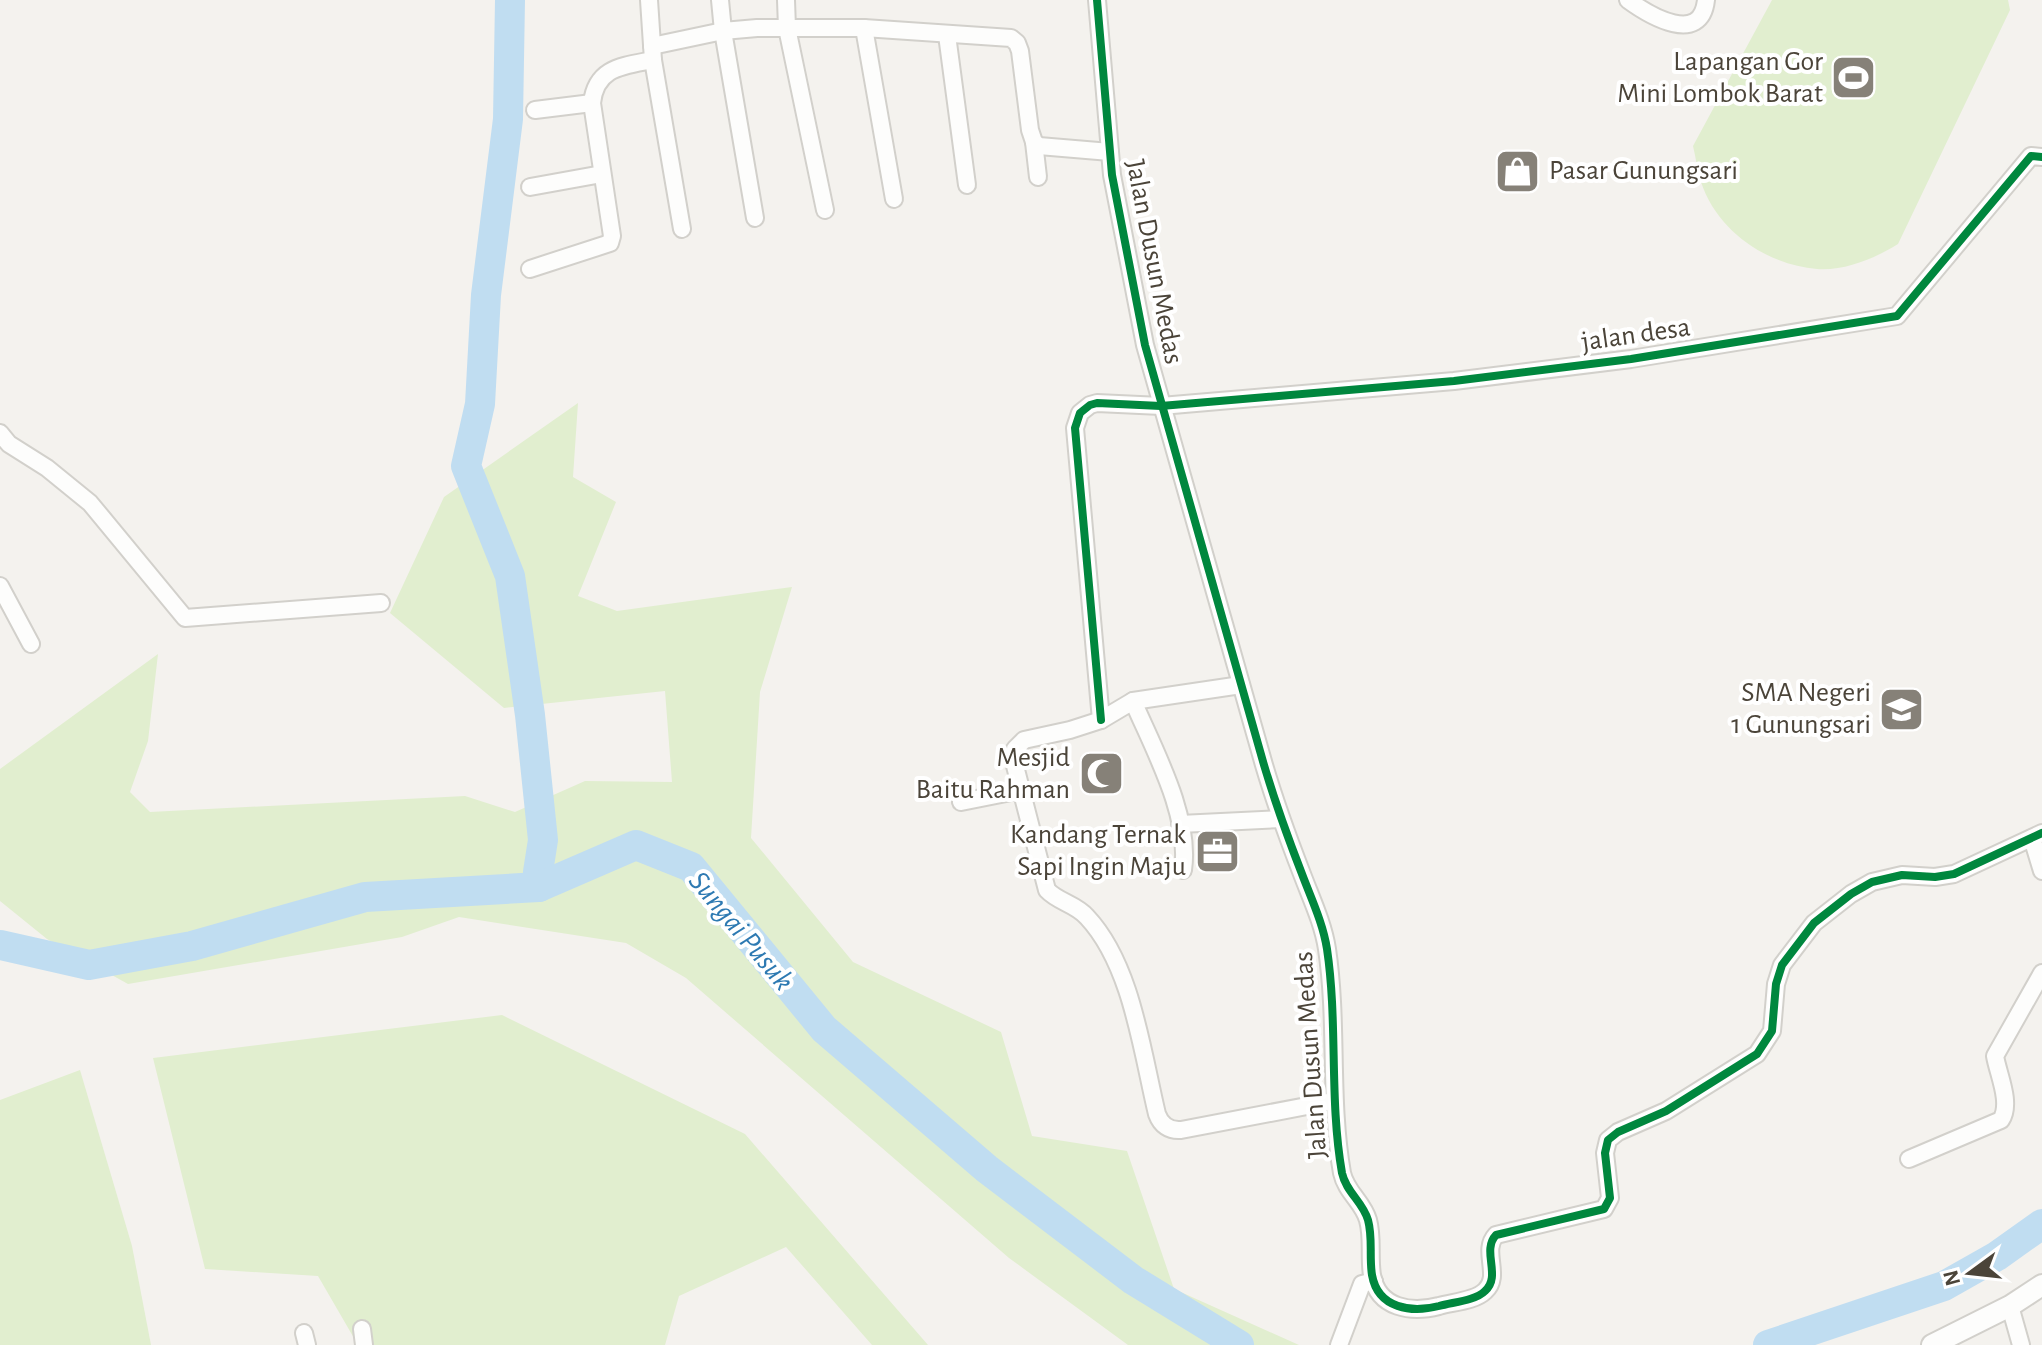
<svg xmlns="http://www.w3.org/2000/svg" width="2042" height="1345" viewBox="0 0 2042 1345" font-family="'Alegreya Sans',sans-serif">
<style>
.green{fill:#e1eecf}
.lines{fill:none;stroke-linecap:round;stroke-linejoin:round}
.river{stroke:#c0ddf1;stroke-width:30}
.minor-casing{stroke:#d2d0cb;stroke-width:20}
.tertiary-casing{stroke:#d2d0cb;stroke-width:24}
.minor{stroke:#fdfdfc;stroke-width:16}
.tertiary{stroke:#fdfdfc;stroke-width:20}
.cycleway-casing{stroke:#fff;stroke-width:13}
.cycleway{stroke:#00873e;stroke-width:8}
.labels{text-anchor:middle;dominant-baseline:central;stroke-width:8;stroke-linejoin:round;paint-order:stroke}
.poi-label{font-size:28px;fill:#4b4439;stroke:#fff;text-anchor:end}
.street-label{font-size:28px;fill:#4b4439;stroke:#fff}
.water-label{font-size:30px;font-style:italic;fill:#2e7ab2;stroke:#fff}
</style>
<rect width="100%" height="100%" fill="#f4f2ee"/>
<g class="green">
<path d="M1772,0h236l2,10 -112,234c-23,14 -52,27 -81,25 -50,-4 -100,-38 -116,-87 -4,-12 -5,-24 -8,-36z"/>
<path d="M578,403l-5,74 43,25 -38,94 39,15 175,-24 -32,105 -9,146 102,124 148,70 31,104 95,15 47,138 125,56h-171l-119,-87 -323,-280 -60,-35 -167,-26 -57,20 -274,47 -81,-45 -47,-38v-132l158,-115 -10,87 -18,51 20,20 315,-16 50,16 70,-31 87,1 -7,-91 -161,17 -114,-95 54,-116z"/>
<path d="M502,1015l243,119 183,211h-56l-86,-98 -107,49 -14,49h-307l-40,-69 -113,-7 -52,-211z"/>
<path d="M80,1070l52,176 19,99h-151v-245z"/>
</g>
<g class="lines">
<g class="river">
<path d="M510,0l-2,119 -22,176 -6,109 -14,62 44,110 20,139 13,125 -5,32 1,15"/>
<path d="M0,945l89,20 103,-19 173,-49 174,-10 97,-42 55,22 133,162 163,140 146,111 106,65"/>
<path d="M1768,1345l176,-59 53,-30 45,-32"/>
</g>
<defs>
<g id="minor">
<path d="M649,0l4,60 29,169"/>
<path d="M720,0l3,31 34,-3h107l147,10 6,5 3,8 10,79 4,12 5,4 71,6"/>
<path d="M786,0l1,28 38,182"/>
<path d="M1097,0l15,175 33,170 119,420c11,37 24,73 38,109 9,24 21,49 25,75 11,74 2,150 15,224 4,19 21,29 26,47 5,18 1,37 4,55 6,34 40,38 67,31 14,-4 36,-5 46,-15 17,-15 -4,-40 11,-56l108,-26 6,-11 -5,-45 3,-13 10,-8 48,-21 91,-57 15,-23 4,-47 6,-19 32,-42 37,-29 21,-12 30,-7 33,2 19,-3 88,-41"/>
<path d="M1628,0c22,16 73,46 78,0"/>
<path d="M864,28l30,171"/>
<path d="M947,35l20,150"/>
<path d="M652,46l71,-15 32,187"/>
<path d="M535,110l57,-7"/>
<path d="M1034,142l4,35"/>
<path d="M530,187l72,-13"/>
<path d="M530,269l80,-26 2,-7 -20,-133c4,-36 31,-37 61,-43"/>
<path d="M0,433l9,11 38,24 43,35 95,115 196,-15"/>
<path d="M0,586l31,58"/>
<path d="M1241,685l-108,16 -32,19 -31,10 -46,10 -9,9 -1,13 33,128c11,12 29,14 40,27 45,48 55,135 70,197 4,11 12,17 24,16l152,-29"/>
<path d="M1133,701c21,49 58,115 50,169"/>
<path d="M1101,720l-26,-292 5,-15 10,-8 7,-2 64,3 293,-25 177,-22 266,-43 134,-160 11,1"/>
<path d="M961,802l60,-12"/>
<path d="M1180,824l101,-5"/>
<path d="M2032,838l10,33"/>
<path d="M1909,1159l92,-39c11,-17 -3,-46 -6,-64l47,-83"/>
<path d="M2010,1306l11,39"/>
<path d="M362,1329l2,16"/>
<path d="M304,1333l3,12"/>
<path d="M1339,1345l23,-61 12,-3"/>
</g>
<path id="tertiary" d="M1932,1345l78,-39 32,-21"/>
</defs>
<use href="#minor" class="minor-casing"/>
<use href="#tertiary" class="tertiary-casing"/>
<use href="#minor" class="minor"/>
<use href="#tertiary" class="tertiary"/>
<defs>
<g id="cycleway">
<path d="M1097,0l15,175 33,170 119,420c11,37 24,73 38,109 9,24 21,49 25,75 11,74 2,150 15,224 4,19 21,29 26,47 5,18 1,37 4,55 6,34 40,38 67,31 14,-4 36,-5 46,-15 17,-15 -4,-40 11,-56l108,-26 6,-11 -5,-45 3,-13 10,-8 48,-21 91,-57 15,-23 4,-47 6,-19 32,-42 37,-29 21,-12 30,-7 33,2 19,-3 88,-41"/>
<path d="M1101,720l-26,-292 5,-15 10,-8 7,-2 64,3 293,-25 177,-22 266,-43 134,-160 11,1"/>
</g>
</defs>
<use href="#cycleway" class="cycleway-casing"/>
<use href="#cycleway" class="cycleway"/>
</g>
<defs>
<symbol id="stadium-square" viewBox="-11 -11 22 22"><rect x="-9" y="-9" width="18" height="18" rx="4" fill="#868178" stroke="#fff"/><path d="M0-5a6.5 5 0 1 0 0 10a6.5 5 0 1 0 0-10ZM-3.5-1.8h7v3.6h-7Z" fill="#fff"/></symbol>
<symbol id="shop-square" viewBox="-11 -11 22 22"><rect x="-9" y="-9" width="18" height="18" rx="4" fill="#868178" stroke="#fff"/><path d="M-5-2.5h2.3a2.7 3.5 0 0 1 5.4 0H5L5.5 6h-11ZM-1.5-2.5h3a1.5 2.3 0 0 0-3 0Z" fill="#fff"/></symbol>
<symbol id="school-square" viewBox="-11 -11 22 22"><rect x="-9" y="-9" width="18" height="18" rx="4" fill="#868178" stroke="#fff"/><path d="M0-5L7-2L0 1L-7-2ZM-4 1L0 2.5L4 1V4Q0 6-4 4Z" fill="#fff"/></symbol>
<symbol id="mosque-square" viewBox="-11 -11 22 22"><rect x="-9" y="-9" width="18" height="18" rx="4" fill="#868178" stroke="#fff"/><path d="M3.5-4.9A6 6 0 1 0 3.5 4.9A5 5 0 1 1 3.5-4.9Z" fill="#fff"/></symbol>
<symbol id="office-square" viewBox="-11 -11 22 22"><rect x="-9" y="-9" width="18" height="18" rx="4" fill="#868178" stroke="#fff"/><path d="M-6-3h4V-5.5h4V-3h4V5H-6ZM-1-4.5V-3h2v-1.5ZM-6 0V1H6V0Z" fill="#fff"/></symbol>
</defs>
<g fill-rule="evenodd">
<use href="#stadium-square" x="1828" y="52" width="51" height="51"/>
<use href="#shop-square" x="1492" y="146" width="51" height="51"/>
<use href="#school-square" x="1876" y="684" width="51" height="51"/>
<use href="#mosque-square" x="1076" y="748" width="51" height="51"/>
<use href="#office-square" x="1192" y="826" width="51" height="51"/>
</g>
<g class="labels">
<g class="poi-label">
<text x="1823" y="62">Lapangan Gor<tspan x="1823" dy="32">Mini Lombok Barat</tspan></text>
<text x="1549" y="171" text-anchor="start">Pasar Gunungsari</text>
<text x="1871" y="693">SMA Negeri<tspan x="1871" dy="32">1 Gunungsari</tspan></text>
<text x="1070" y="758">Mesjid<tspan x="1070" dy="32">Baitu Rahman</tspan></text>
<text x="1186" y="835">Kandang Ternak<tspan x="1186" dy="32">Sapi Ingin Maju</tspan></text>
</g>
<g class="street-label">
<text transform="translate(1154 262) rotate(79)">Jalan Dusun Medas</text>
<text transform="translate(1636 335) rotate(-8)">jalan desa</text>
<text transform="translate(1311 1055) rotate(-94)">Jalan Dusun Medas</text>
</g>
<g class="water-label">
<text transform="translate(741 931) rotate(50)">Sungai Pusuk</text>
</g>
</g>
<g transform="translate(1970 1273) rotate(255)" stroke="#ffffff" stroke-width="6" paint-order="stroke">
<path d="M0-6L14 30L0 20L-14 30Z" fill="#4b4439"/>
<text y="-12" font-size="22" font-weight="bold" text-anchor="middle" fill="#4b4439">N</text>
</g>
</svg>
